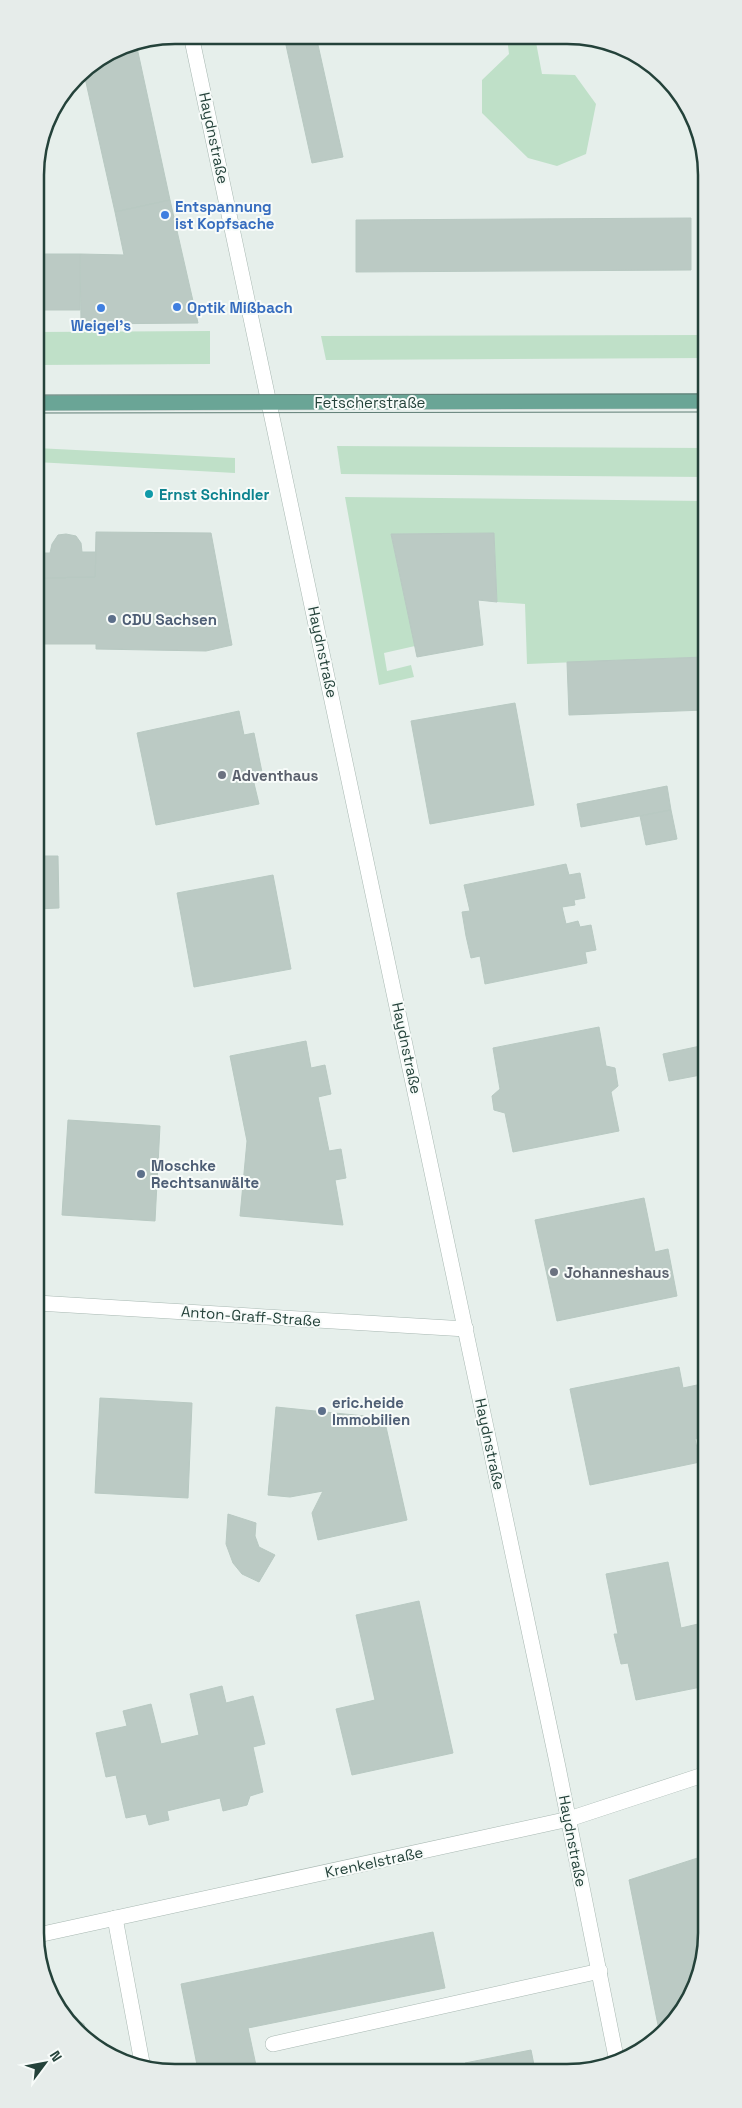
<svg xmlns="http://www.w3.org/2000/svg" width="742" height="2108" viewBox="0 0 742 2108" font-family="'Space Grotesk',sans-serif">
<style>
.green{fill:#bfe0c8}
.building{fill:#bbcac4;stroke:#b8c9c2}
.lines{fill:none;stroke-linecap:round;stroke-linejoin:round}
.minor-casing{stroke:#a8b8b2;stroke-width:16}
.major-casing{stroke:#c2cac8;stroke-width:16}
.minor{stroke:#fff;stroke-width:15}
.major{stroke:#6aa596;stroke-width:15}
.tram{stroke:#5f7d75;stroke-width:1}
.shop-dot{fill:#3f7fe0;stroke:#f7fbf9;stroke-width:2}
.culture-dot{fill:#0f9aa8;stroke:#f7fbf9;stroke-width:2}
.service-dot{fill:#5c6f8a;stroke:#f7fbf9;stroke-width:2}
.worship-dot{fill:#6b7280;stroke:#f7fbf9;stroke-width:2}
.labels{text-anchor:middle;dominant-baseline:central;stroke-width:4;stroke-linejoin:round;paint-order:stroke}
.street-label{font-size:15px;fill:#24423a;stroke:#f7fbf9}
.shop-label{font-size:15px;font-weight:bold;fill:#366cbe;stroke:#f7fbf9;text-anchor:start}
.culture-label{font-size:15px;font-weight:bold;fill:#0d838f;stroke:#f7fbf9;text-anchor:start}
.service-label{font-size:15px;font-weight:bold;fill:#4e5e75;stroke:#f7fbf9;text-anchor:start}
.worship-label{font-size:15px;font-weight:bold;fill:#5b616d;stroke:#f7fbf9;text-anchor:start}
.rim{fill:none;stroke:#24423a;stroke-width:2.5}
</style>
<rect width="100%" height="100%" fill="#e6efeb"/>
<g class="green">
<path d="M507,37h28l7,37 33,1 21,29 -10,50 -29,12 -29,-8 -46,-45v-33l27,-26z"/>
<path d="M210,331v33l-174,1v-33z"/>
<path d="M705,335v23l-379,2 -5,-24z"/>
<path d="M337,446l368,2v29l-364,-3z"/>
<path d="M36,448l199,10v15l-199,-11z"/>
<path d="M345,497l360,4v156l-178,7 -2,-60 -28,-2 -3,-69 -103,1 24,112 -31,7 3,18 24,-6 3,12 -35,8z"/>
</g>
<g class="building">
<path d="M284,36h32l27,121 -31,6z"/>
<path d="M136,43l34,157 -55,12 -32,-143 38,-23z"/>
<path d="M685,111l19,36v8l-5,1z"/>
<path d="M170,200l28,123 -117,1 -1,-70 44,1 -9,-43z"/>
<path d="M691,218v52l-335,2v-52z"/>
<path d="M35,254h45v56h-44z"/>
<path d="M96,532l115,1 21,112 -26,6 -110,-2v-5h-57l-1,5h-2v-116h2v45l57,-1z"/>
<path d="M494,533l3,69 -19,-2 5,45 -66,12 -26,-123z"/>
<path d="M66,534l10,2 5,7 1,9h14l-1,25 -57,1 -1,-25h13l2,-9 6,-9z"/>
<path d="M705,657v53l-136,5 -2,-53z"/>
<path d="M515,703l19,102 -104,19 -19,-103z"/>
<path d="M239,711l5,24 10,-2 9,44 -10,2 6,25 -103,21 -19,-92z"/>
<path d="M667,786l4,24 -90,17 -4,-23z"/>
<path d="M671,810l6,29 -31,6 -6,-29z"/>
<path d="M36,856h22l1,52 -23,1z"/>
<path d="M566,864l3,11 11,-2 5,25 -11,2 1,5 -13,2 4,17 12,-3 2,6 11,-2 5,25 -11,2 2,11 -102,21 -5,-28 -9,2 -5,-22 -4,-24 8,-1 -6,-26z"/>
<path d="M273,875l18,94 -97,18 -17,-94z"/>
<path d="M599,1027l7,39 9,2 3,18 -7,6 8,39 -106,21 -8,-39 -11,-3 -2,-14 8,-7 -7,-41z"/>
<path d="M306,1041l5,27 14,-3 6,29 -13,3 11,54 12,-2 5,29 -11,2 8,45 -103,-9 7,-75 -17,-85z"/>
<path d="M705,1045l1,29 -37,7 -6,-27z"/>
<path d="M68,1120l92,6 -5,95 -93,-6z"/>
<path d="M644,1198l11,54 13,-3 9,47 -120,25 -22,-101z"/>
<path d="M679,1367l4,21 14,-3 9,44v8l-11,2 5,23 -110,23 -20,-96z"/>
<path d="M100,1398l92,5 -4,95 -93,-5z"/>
<path d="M276,1407l108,11 23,102 -89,20 -6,-27 11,-22 -33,6 -22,-2z"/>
<path d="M228,1514l28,9 -1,13 4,11 16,8 -16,27 -17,-8 -9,-11 -7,-19z"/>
<path d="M668,1562l13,66 17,-4 1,7 7,-1v56l-70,14 -8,-37 -7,1 -7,-30h4l-12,-60z"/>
<path d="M419,1601l34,152 -101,22 -16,-66 39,-9 -19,-85z"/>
<path d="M222,1686l4,17 27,-7 12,48 -12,3 10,45 -13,4 -3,9 -24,6 -3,-13 -53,13 2,9 -13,3 -7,2 -3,-11 -20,4 -10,-43 -10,2 -10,-44 31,-7 -4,-15 28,-7 10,40 38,-9 -9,-41z"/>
<path d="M707,1855v72l-7,2 5,21 -9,37 -23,38 -13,10 -31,-155z"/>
<path d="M433,1932l12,56 -197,40 9,42h-59l-17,-86z"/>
<path d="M67,2015l17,9 2,14 -10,-6z"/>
<path d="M531,2050l4,20h-69l-1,-7z"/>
</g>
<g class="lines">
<defs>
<g id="minor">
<path d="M191,35l367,1732 59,295"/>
<path d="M37,1303l429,26"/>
<path d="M115,1918l28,150"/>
<path d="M38,1935l531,-116 137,-45"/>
<path d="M273,2044l327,-73"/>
</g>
<path id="major" d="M36,403l669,-2"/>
</defs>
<use href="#minor" class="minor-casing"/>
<use href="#major" class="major-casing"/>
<use href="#minor" class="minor"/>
<use href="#major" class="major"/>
<g class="tram">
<path d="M36,395l669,-1"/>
<path d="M36,413l669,-1"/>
</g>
</g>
<g class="shop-dot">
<circle cx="165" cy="215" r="5"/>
<circle cx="177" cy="307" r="5"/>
<circle cx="101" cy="308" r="5"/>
</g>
<circle class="culture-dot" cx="149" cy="494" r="5"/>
<g class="service-dot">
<circle cx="112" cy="619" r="5"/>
<circle cx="141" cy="1174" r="5"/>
<circle cx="322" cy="1411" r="5"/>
</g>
<g class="worship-dot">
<circle cx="222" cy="775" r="5"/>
<circle cx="554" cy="1272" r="5"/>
</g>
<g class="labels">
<g class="street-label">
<text transform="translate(214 138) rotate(78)">Haydnstraße</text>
<text x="370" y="402">Fetscherstraße</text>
<text transform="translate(323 652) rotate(78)">Haydnstraße</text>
<text transform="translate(407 1048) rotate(78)">Haydnstraße</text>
<text transform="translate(251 1316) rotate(4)">Anton-Graff-Straße</text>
<text transform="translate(490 1444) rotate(78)">Haydnstraße</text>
<text transform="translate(573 1841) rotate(79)">Haydnstraße</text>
<text transform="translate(374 1862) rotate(-12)">Krenkelstraße</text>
</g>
<g class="shop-label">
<text x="175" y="206">Entspannung<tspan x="175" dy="17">ist Kopfsache</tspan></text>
<text x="187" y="307">Optik Mißbach</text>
<text x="101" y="325" text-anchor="middle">Weigel's</text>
</g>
<g class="culture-label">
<text x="159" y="494">Ernst Schindler</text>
</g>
<g class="service-label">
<text x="122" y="619">CDU Sachsen</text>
<text x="151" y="1165">Moschke<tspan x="151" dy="17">Rechtsanwälte</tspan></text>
<text x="332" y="1402">eric.heide<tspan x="332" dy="17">Immobilien</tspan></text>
</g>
<g class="worship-label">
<text x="232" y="775">Adventhaus</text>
<text x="564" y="1272">Johanneshaus</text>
</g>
</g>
<path d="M0 0H742V2108H0ZM175 44H567A131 131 0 0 1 698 175V1933A131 131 0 0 1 567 2064H175A131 131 0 0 1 44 1933V175A131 131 0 0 1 175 44Z" fill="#e6ecea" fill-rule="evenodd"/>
<path class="rim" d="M175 44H567A131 131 0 0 1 698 175V1933A131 131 0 0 1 567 2064H175A131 131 0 0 1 44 1933V175A131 131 0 0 1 175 44Z"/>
<g transform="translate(45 2063) rotate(58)" stroke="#f7fbf9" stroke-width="4" paint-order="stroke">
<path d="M0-4L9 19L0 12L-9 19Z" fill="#24423a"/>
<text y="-8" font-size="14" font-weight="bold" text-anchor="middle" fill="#24423a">N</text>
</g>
</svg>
